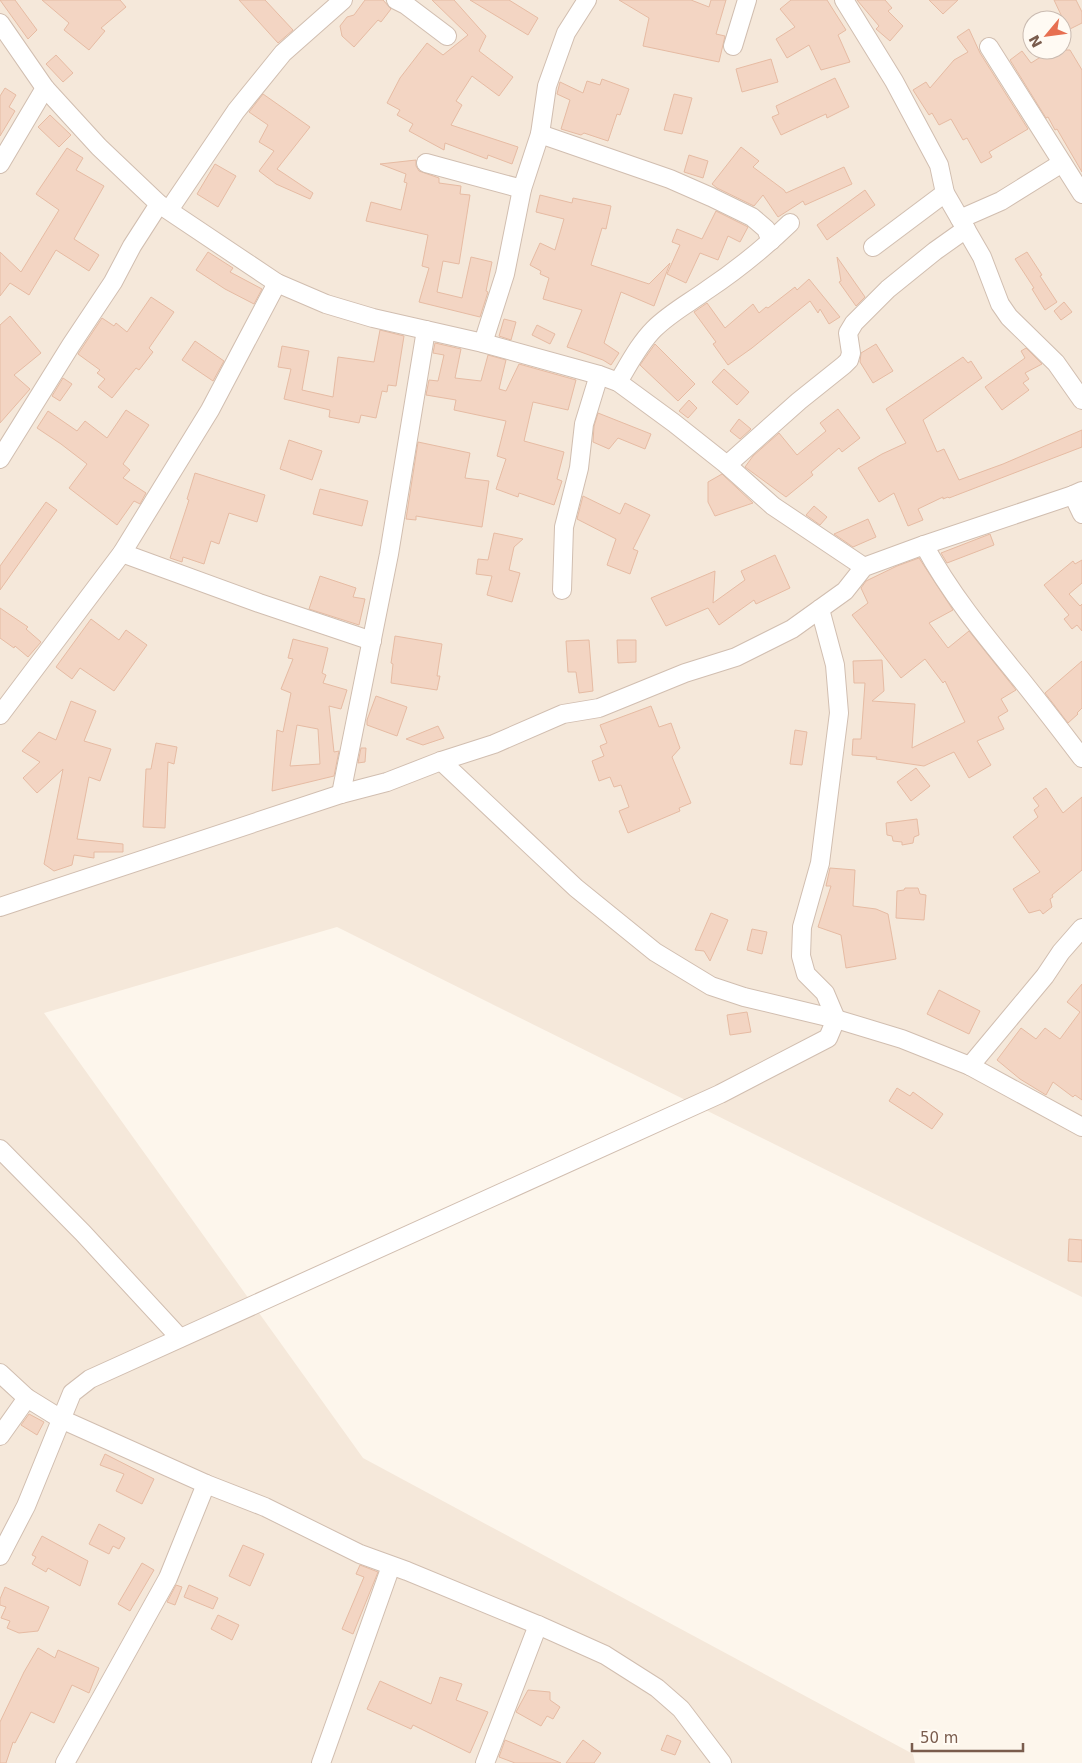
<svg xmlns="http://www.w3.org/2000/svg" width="1082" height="1763" viewBox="0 0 1082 1763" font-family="'DejaVu Sans',sans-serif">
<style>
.residential{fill:#f5e8da;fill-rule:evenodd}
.building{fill:#f3d5c3;stroke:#e6bba3;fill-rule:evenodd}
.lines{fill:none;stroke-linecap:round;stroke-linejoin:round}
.minor-casing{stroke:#d1beb0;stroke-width:20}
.minor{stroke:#fff;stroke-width:18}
</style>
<rect width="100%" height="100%" fill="#fdf6ec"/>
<path class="residential" d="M0,0h1082v1297l-745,-370 -293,86 319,445 550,296 2,9h-915zM1032,20h30v30h-30z"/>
<g class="building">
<path d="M0,0h15l22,30 -9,9z"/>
<path d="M42,0h78l6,7 -25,21 4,3 -16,19 -25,-20 5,-7z"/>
<path d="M239,0h26l28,30 -15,13z"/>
<path d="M365,0h18l8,9 -10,13 -3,-2 -24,27 -12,-11 -2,-10 7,-9 7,-2z"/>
<path d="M432,0h22l32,36 -7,15 34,26 -14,19 -27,-20 -16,25 6,4 -11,20 67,22 -6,17 -24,-9 -1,4 -42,-16 -1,7 -35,-19 4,-7 -16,-9 3,-5 -13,-7 13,-25 27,-35 16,12 25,-20z"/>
<path d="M470,0h39l29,18 -10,17z"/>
<path d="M619,0h72l18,7 2,-7h15l-10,34 9,2 -6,26 -76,-16 6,-28z"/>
<path d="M791,0h36l19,30 -8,5 12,27 -29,8 -12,-25 -22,13 -11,-19 19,-12 -15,-18z"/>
<path d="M857,0h28l7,8 -4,3 15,15 -13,15 -14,-12 3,-3z"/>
<path d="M929,0h29l-15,14z"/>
<path d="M1054,0h22l6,12v11l-20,10v-16z"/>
<path d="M969,29l11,24 48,76 -39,23 3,5 -11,6 -14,-25 -4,2 -12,-21 -12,6 -7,-12 -3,2 -16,-25 13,-8 4,6 24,-28 14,-8 -11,-15z"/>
<path d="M1052,50h18l12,20v102l-25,-43 -2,1 -7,-13 -2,1 -36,-58 12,-9 9,12z"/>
<path d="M56,55l17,18 -10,9 -17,-18z"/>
<path d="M771,59l7,23 -36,10 -6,-23z"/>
<path d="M835,78l14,29 -22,11 -1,-4 -45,21 -9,-18 7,-3 -3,-8z"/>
<path d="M602,79l27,10 -9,26 -3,-1 -9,27 -24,-8 -3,2 -20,-6 9,-29 -13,-6 3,-12 23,11 4,-12 13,4z"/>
<path d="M5,88l11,7 -7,12 6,4 -15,25v-40z"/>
<path d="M263,94l47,33 -33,42 36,24 -3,6 -34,-15 -17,-13 15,-20 -15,-9 9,-17 -19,-13z"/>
<path d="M674,94l18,4 -10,36 -18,-4z"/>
<path d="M50,115l21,20 -12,12 -21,-20z"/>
<path d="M741,147l18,14 -6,6 31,23 2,3 58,-26 8,17 -47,21 -2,-4 -25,16 -15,-22 -9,11 -37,-18 -5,-4z"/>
<path d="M67,148l16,10 -7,12 28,16 -30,53 25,16 -10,16 -33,-21 -27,45 -19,-12 -10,13v-44l21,20 38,-62 -23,-16z"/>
<path d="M689,155l19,6 -5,17 -19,-6z"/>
<path d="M416,160v6l3,5 20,7v5l22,3 -1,8 10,1 -11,69 -16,-3 -6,31 25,6 9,-41 21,5 -6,29 2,1 -8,25 -61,-15 10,-34 -7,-2 6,-31 -62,-14 5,-19 30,8 6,-27 -3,-1 2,-8 -26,-10z"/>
<path d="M215,164l21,12 -18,31 -21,-13z"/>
<path d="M865,190l10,15 -48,35 -10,-15z"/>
<path d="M540,195l32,8 1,-5 38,8 -5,23 -4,-1 -11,37 58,19 21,-21 -16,43 -33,-14 -17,51 15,10 -8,12 -8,-5 -36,-13 15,-37 -39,-11 6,-21 -9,-4 1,-3 -11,-6 10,-22 15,7 9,-31 -28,-7z"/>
<path d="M716,211l32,16 -8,15 -12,-6 -10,24 -18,-7 -14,30 -19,-9 13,-29 -8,-3 5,-13 25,10z"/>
<path d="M208,252l25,16 -3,4 32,17 -8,15 -29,-15 -29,-19z"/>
<path d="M1027,252l15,23 -2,1 17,26 -12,8 -13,-21 2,-1 -19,-29z"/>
<path d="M837,257l28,40 -9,9 -17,-24 2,-1z"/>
<path d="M809,279l31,38 -11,7 -9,-15 -2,4 -8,-12 -58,47 -24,17 -15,-21 3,-2 -22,-30 13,-9 18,25 28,-24 6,9 7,-6 2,1 27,-21 2,3z"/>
<path d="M151,297l23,15 -25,36 4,4 -14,18 -3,-2 -24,30 -14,-11 7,-8 -8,-6 3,-3 -22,-16 24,-36 12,8 2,-3 11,9z"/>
<path d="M1064,302l8,10 -11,8 -7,-9z"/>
<path d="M10,316l31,37 -27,22 16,14 -30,34v-98z"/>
<path d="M504,319l12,3 -5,18 -12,-4z"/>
<path d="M537,325l18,9 -5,10 -18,-9z"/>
<path d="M380,330l24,6 -8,50 -8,-1 -1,7 -5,-1 -6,27 -15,-3 -2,8 -30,-6 1,-7 -46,-11 7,-30 -13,-2 4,-21 27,5 -7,39 31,7 5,-40 36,5z"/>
<path d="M195,341l29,20 -11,20 -31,-21z"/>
<path d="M435,343l26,6 -6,29 26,3 7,-26 18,5 -7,29 7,2 13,-27 57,16 -8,30 -35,-8 -9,39 40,11 -7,27 5,2 -8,24 -35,-12 -1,4 -22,-8 10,-30 -9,-3 9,-35 -52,-11 2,-10 -30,-5 3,-15 9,1 6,-26 -11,-2z"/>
<path d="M655,344l40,40 -17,17 -38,-36z"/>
<path d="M876,344l17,27 -20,12 -13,-21 1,-9z"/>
<path d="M1026,348l16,16 -17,9 4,6 -6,4 6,7 -27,20 -17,-23 40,-29 -4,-7z"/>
<path d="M963,357l5,6 3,-2 11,17 -59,42 14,32 7,-3 15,31 44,-16 79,-34v17l-133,51 -1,-1 -5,2v-2l-25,12 5,11 -15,6 -14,-33 -15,9 -21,-34 24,-14 24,-11 -20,-34z"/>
<path d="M724,369l25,23 -12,13 -25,-23z"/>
<path d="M63,378l9,6 -12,17 -8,-5z"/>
<path d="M689,400l8,8 -9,10 -9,-7z"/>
<path d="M838,409l22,29 -18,14 -3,-4 -28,24 2,3 -27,22 -41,-30 8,-11 26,-23 18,22 29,-24 -6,-8z"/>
<path d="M126,410l23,15 -26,39 7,6 -7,8 23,15 -6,11 -6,-3 -17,24 -48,-37 18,-24 -26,-20 -24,-16 11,-17 29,20 8,-10 22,17z"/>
<path d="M598,413l53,21 -6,15 -27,-11 -9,11 -16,-7 1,-16z"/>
<path d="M739,419l12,10 -11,10 -10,-8z"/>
<path d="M289,440l33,11 -10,29 -32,-11z"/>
<path d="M418,442l52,11 -5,25 24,3 -7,46 -66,-11v4l-10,-1z"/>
<path d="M195,473l70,22 -8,27 -28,-9 -10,31 -8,-3 -7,23 -21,-7 -1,5 -12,-4 19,-58 -2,-1z"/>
<path d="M722,474l31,29 -38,13 -7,-14v-20z"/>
<path d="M320,489l48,12 -6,25 -49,-12z"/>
<path d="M583,496l37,18 5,-11 25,12 -17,34 5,2 -8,23 -23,-9 9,-26 -39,-20z"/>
<path d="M46,502l11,8 -57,80v-24z"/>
<path d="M814,506l13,11 -7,8 -14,-10z"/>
<path d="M868,519l8,18 -23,10 -19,-13z"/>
<path d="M494,533l29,6 -9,8 -5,23 11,3 -8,29 -25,-7 5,-19 -16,-2 2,-15 10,1z"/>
<path d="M990,534l4,11 -47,18 -6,-10z"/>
<path d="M775,555l15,33 -34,16 -2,-4 -35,25 -11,-17 -42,18 -15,-28 64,-27 -2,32 32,-23 -4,-9z"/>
<path d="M919,558l34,52 -24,13 19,25 21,-17 47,59 -15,9 7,12 -10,6 6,12 -27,12 14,24 -22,13 -15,-26 -30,14 -48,-7 1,-2 -25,-2 1,-16h8l4,-56h-11l-1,-22 29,-1 2,31 -12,10 43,3 -3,44 53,-26 -20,-41 -2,2 -18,-24 -24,19 -49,-63 16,-12 -7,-15 5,-7 31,-15z"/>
<path d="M1082,560v23l-13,11 11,12 2,-2v27l-5,-6 -5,4 -8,-10 5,-4 -25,-30 29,-24 2,3z"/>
<path d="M320,576l36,12 -3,9 12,2 -6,26 -50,-16z"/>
<path d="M0,608l28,19 -2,2 15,13 -13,15 -13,-11 -1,2 -14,-10z"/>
<path d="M91,619l28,21 7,-10 21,15 -33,46 -34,-23 -8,11 -16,-12z"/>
<path d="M395,636l47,8 -5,32h3l-3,14 -46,-7 2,-19 -2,-1z"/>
<path d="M293,639l35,9 -6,25 4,2 -3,8 24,7 -6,19 -12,-3 5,46 5,-1 -5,25 -62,15 5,-61 6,2 8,-39 -10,-4 12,-30 -5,-1zM297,725l21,4 2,35 -30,2z"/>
<path d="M589,640l4,51 -14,2 -3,-21h-8l-2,-31z"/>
<path d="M617,640h19v22l-18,1z"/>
<path d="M1082,661v47l-5,5 1,1 -10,9 -23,-30z"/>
<path d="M376,696l31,11 -10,29 -30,-11v-5z"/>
<path d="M71,701l25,10 -12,30 27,8 -11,32 -11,-4 -12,62 46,5v8h-29v6l-20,-3 -2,10 -18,6 -10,-7 19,-95 -26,24 -14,-15 17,-16 -18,-11 17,-19 17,8z"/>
<path d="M651,706l8,21 12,-4 9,25 -8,9 19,46 -12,5 1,3 -52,22 -9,-22 10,-4 -8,-22 -7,2 -4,-10 -11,4 -7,-20 12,-5 -4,-10 7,-3 -7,-18z"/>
<path d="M438,726l6,12 -21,7 -17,-6z"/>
<path d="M795,730l12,2 -5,33 -12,-1z"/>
<path d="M156,743l21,4 -3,17 -6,-2 -3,66 -22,-1 3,-58h5z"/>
<path d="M361,748h5l-1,14 -7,1z"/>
<path d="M916,768l14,18 -19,15 -14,-19z"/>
<path d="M1046,788l17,25 19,-16v73l-30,25 1,2 -3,2 2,8 -9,7 -3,-4 -11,3 -16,-24 27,-17 -27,-35 25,-20 -4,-7 5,-4 -6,-8z"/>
<path d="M917,819l2,16 -5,2 -1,6 -11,2v-3l-9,-1 -1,-5 -5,-1 -1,-12z"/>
<path d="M830,868l25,2 -2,36 23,3 12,5 8,45 -50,9 -5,-33 -23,-8 13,-41h-5z"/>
<path d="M905,888h13l2,6 6,1 -2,25 -28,-2 1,-27 7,-1z"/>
<path d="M711,913l17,7 -18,41 -6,-10 -9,-1z"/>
<path d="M752,929l15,3 -5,22 -15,-4z"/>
<path d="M1082,984v116l-7,-5 -2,2 -20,-15 -7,13 -26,-16 -23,-19 24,-32 15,11 9,-11 15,11 20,-27 -13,-10z"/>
<path d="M939,990l41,21 -11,23 -42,-20z"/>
<path d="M747,1012l4,20 -21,3 -3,-20z"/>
<path d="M897,1088l13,8 3,-4 30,22 -11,15 -43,-28z"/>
<path d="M1069,1239l13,1v22l-14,-1z"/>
<path d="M29,1414l15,8 -7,13 -16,-10z"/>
<path d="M105,1454l49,25 -12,25 -26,-13 8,-17 -24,-9z"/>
<path d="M99,1524l26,14 -6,11 -6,-3 -4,8 -20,-10z"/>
<path d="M42,1536l46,25 -8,25 -32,-18 -2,4 -14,-8 4,-7 -4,-2z"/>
<path d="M243,1545l21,9 -14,32 -21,-10z"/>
<path d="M142,1563l12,7 -24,41 -12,-7z"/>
<path d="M360,1565l18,7 -25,62 -11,-5 22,-52 -8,-3z"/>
<path d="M176,1585l6,2 -7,18 -8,-3z"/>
<path d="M189,1585l29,13 -5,11 -29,-12z"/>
<path d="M5,1587l44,20 -11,24 -19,2 -12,-5 3,-7 -9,-3 5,-11 -6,-2v-6z"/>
<path d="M218,1615l21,10 -7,15 -21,-11z"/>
<path d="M38,1648l17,10 3,-8 41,18 -10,25 -17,-8 -18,38 -23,-11 -16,31 -2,-1 -7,21h-6v-41l24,-50z"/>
<path d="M440,1677l22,7 -6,16 32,12 -18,41 -57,-28 -2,4 -44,-20 13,-28 51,23z"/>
<path d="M528,1690l22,2v8l10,7 -7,12 -6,-3 -6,10 -25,-14z"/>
<path d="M667,1735l14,6 -6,14 -14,-5z"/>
<path d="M505,1740l56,23h-46l-16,-6z"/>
<path d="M583,1740l18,13 -7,10h-28z"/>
</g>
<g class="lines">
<defs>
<g id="minor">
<path d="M396,0l10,5 41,31"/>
<path d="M844,0l50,81 45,84 6,28 37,64 18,47 9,13 47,46 26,37"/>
<path d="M0,23l45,65 54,59 60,57 118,79 49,21 47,14 110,25 116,32 19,7 56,41 53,42 46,41 91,61"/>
<path d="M733,46l14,-46"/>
<path d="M989,47l93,147"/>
<path d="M540,134l130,45 41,18 41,20 14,12 5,12"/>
<path d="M426,163l96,26"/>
<path d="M0,164l45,-76"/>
<path d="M169,210l67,-99 47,-58 60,-53"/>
<path d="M960,219l41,-18 61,-38"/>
<path d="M873,247l72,-54"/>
<path d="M483,343l22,-69 17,-85 18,-55 7,-48 19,-53 21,-33"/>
<path d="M618,382c11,-18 21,-38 36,-53 16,-16 35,-26 53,-39 30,-20 57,-42 83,-67"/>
<path d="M0,459l71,-114 42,-63 19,-36 27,-42"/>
<path d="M727,465l72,-64 45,-36 5,-5 2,-7 -3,-20 6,-10 34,-34 47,-38 31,-22"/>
<path d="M1073,495l9,19"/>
<path d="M924,545c27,50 63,93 99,137 20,25 40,51 59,76"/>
<path d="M122,553l137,50 113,38"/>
<path d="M562,590l2,-63 15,-59 5,-44 15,-49"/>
<path d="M0,715l122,-162 88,-143 67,-127"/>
<path d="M441,761l135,127 79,64 56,34 33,11 92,22 66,20 68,27 112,61"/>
<path d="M341,794l48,-240 37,-224"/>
<path d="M0,907l341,-113 46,-12 54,-21 53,-17 69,-30 36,-6 86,-35 51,-16 56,-28 53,-38 19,-24 60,-22 149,-50 9,-4"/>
<path d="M970,1066l75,-90 16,-24 21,-24"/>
<path d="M0,1149l83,84 97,105"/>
<path d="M0,1373l27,25 34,21 145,65 59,23 95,47 47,17 131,54 67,30 52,33 24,21 41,54"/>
<path d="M0,1436l27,-38"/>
<path d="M0,1556l26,-50 46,-113 18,-14 630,-285 108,-56 8,-19 -11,-26 -19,-19 -5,-18 1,-29 18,-64 19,-150 -4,-48 -15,-56"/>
<path d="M65,1763l103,-185 38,-94"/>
<path d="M321,1763l70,-197"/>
<path d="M485,1763l53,-138"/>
</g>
</defs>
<use href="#minor" class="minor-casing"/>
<use href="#minor" class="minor"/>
</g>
<g transform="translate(1047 35) rotate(241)"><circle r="24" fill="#fffaf3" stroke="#cabbb1"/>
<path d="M0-4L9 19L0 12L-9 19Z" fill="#e76f51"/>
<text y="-8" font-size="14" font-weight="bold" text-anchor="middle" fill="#7a5c4d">N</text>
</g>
<path d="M912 1743v8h111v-8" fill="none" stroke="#7a5c4d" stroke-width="2.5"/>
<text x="920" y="1743" font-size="15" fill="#7a5c4d" stroke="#fffaf3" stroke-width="4" paint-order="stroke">50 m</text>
</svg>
